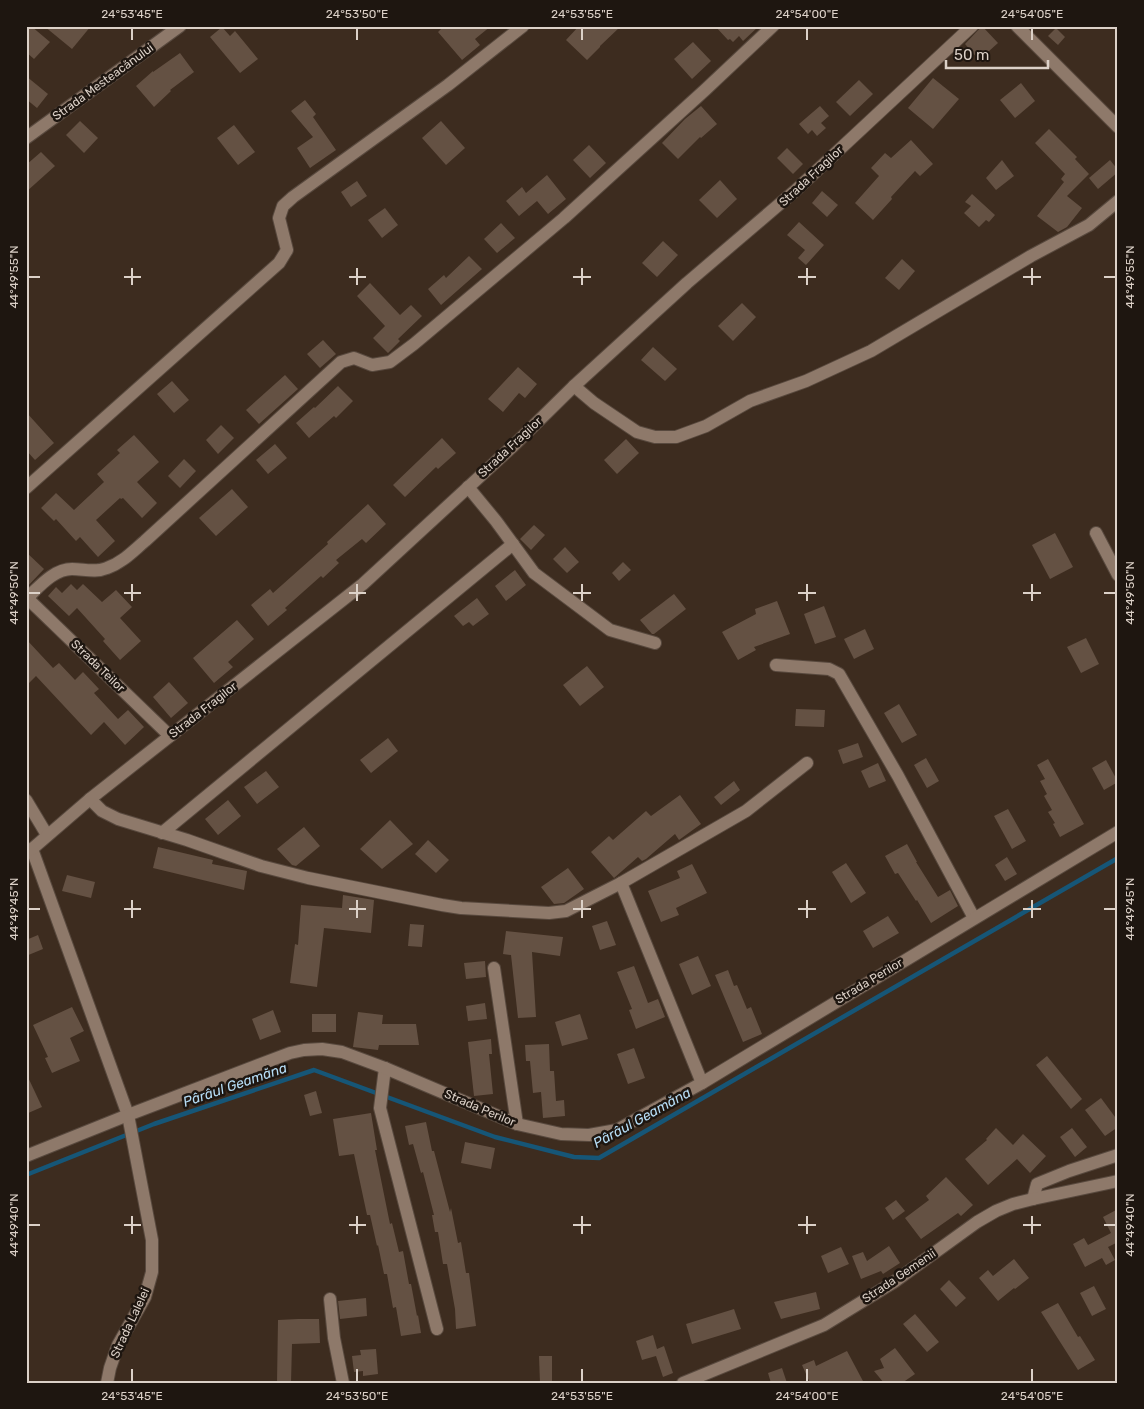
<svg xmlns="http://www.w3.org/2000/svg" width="1144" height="1409" viewBox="0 0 1144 1409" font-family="Rubik,sans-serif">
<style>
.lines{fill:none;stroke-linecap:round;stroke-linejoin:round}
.stream{stroke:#165677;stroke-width:4.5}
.building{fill:#645143}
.minor-casing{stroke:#58493e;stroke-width:14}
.minor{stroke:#8e796a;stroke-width:12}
.ticks{fill:none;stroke:#dcd1c8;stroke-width:2}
.labels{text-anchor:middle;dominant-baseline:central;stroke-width:5;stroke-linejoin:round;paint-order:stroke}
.street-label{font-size:12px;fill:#dcd1c8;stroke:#1e1610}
.water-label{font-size:14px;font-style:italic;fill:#b6ddf6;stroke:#1e1610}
.neatline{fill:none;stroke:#dcd1c8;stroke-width:2}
.ticks-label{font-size:12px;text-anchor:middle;fill:#dcd1c8}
</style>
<rect width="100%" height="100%" fill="#3d2c1f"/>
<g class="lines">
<path class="stream" d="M26,1175l128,-51 160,-54 181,67 79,20 25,1 519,-300"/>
</g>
<g class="building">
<path d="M26,26h5l19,16 -16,17 -8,-7z"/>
<path d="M44,26h47l-19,23z"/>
<path d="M444,26h47l-16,13 5,6 -18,15 -24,-28z"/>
<path d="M579,26h42l-21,20v1l-13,13 -21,-20z"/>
<path d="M715,26h44l-16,15 -4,-5 -6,6 -3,-3 -2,1z"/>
<path d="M982,26l16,17 -19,17 -14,-16z"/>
<path d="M222,27l8,9 5,-5 23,28 -18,14 -30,-36z"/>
<path d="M1056,28l9,9 -7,8 -10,-9z"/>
<path d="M693,42l18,19 -19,18 -18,-20z"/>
<path d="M180,53l14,19 -24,18 1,1 -17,16 -18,-21 17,-15v1z"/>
<path d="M26,76l22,18 -11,14 -11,-9z"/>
<path d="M933,78l26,21 -26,30 -25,-21z"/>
<path d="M859,80l14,14 -23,22 -14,-14z"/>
<path d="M1021,83l14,18 -20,17 -15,-18z"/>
<path d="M305,100l11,14 -3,3 23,33 -26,18 -13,-20 16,-11 -22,-26z"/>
<path d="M701,106l16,18 -16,14 -1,-1 -22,22 -16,-16 23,-24z"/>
<path d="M820,106l9,10 -8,7 5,5 -9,8 -5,-6 -4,4 -9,-10z"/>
<path d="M80,121l18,17 -14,15 -18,-18z"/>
<path d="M441,121l24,27 -19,17 -24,-27z"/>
<path d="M234,125l21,27 -17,13 -21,-27z"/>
<path d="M1049,129l28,28 -2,2 14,15 -22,22 15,12 -15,19 -9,5 -21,-16 27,-34 -3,-3 4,-5 -30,-31z"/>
<path d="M911,140l22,24 -13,12 -5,-5 -24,26 1,2 -19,21 -18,-17 24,-27 -8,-8 14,-15 6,5z"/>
<path d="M589,145l17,18 -16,15 -17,-18z"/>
<path d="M787,148l16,16 -10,10 -16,-16z"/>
<path d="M41,152l14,14 -29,26v-27z"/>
<path d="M1002,160l12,16 -18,14 -10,-12z"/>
<path d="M1110,160l8,10v2l-20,17 -9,-11z"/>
<path d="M547,175l19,24 -18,15 -11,-13 -18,15 -13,-15 16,-14 4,6z"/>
<path d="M720,180l17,19 -20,19 -18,-18z"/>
<path d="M357,181l10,15 -16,11 -10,-15z"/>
<path d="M822,191l16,14 -11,12 -15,-14z"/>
<path d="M972,194l23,21 -6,7 -3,-2 -7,7 -15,-14 7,-7 -6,-4z"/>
<path d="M385,208l13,17 -16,13 -14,-18z"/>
<path d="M799,222l25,23 -18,20 -8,-7 7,-8 -18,-15z"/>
<path d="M501,223l14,15 -18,15 -13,-14z"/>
<path d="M663,241l15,14 -21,22 -15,-14z"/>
<path d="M469,256l13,13 -41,36 -13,-16 16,-14 2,3z"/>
<path d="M902,259l13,12 -16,19 -14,-12z"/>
<path d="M370,283l30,32 11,-10 11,11 -24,23 2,2 -12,12 -15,-15 12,-12 -28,-30z"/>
<path d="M742,303l14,14 -23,24 -15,-15z"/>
<path d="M323,340l13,14 -16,14 -13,-14z"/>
<path d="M653,347l24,22 -12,12 -24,-21z"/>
<path d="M518,367l19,17 -12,14 -6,-5 -16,19 -15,-13z"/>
<path d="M285,375l13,14 -39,35 -13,-14z"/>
<path d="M172,381l17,19 -15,13 -17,-19z"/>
<path d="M338,386l15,15 -17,17 -2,-2 -25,22 -13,-15 18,-16 1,1z"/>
<path d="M26,412l28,31 -19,17 -9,-10z"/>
<path d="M221,425l13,13 -16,16 -12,-14z"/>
<path d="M134,435l25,27 -22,20 20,21 -15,15 -19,-20 -2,1 -1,-1 -24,22 19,21 -17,16 -18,-20 -4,4 -20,-22 -2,2 -13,-13 15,-15 18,17 30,-28 -7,-8 23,-21 -3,-3z"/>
<path d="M442,438l14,15 -18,16 -2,-2 -31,30 -12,-12z"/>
<path d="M626,439l13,14 -22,21 -13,-14z"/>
<path d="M275,444l12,14 -19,16 -12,-14z"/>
<path d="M184,459l12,12 -16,17 -12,-12z"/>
<path d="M232,489l16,18 -32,29 -17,-18z"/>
<path d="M368,504l18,20 -20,19 -4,-4 -26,21 3,3 -16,15 -2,-2 -36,32 2,2 -19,16 -17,-21 19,-16 3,4 55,-49 -1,-2z"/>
<path d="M534,525l11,10 -14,15 -11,-11z"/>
<path d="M1055,533l18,34 -23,12 -18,-34z"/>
<path d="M565,547l14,15 -12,11 -14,-14z"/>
<path d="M26,552l18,17 -18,19z"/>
<path d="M623,562l8,8 -12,11 -7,-8z"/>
<path d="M515,570l11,15 -20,16 -11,-15z"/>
<path d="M71,584l6,6 6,-6 19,18 14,-12 16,17 -12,11 21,23 -21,19 -17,-19 2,-2 -28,-31 -8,8 -21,-20 8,-9 6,6z"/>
<path d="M674,594l12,15 -32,25h-2l-12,-14z"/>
<path d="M477,598l12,16 -16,12 -4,-4 -6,4 -9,-10z"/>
<path d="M777,601l13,33 -36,13 2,3 -18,10 -16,-28 34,-18 -1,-5z"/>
<path d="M824,606l12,31 -21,7 -11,-30z"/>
<path d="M237,620l17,19 -26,23 5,5 -19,16 -21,-25z"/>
<path d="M865,629l9,20 -20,10 -10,-20z"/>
<path d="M1086,638l13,26 -18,9 -14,-26z"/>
<path d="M26,639l27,29 6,-5 16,17 8,-8 16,17 -5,4 24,26 10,-9 16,17 -19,18 -21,-23 -13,13 -55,-59 -10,10z"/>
<path d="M587,666l17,21 -24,19 -17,-21z"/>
<path d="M169,682l19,21 -17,15 -18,-21z"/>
<path d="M899,704l18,31 -15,8 -18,-30z"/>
<path d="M796,709l29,1 -1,17 -29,-1z"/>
<path d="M388,738l10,13 -27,22 -11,-13z"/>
<path d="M858,743l5,14 -20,7 -5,-14z"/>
<path d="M926,758l13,23 -12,7 -13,-23z"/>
<path d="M1048,759l36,65 -24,13 -7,-13 2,-1 -7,-11 4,-2 -8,-14 3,-2 -7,-13 5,-2 -8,-14z"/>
<path d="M1106,760l12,22 -14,8 -12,-22z"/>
<path d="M878,763l8,18 -17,7 -8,-17z"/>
<path d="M266,771l13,16 -22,17 -13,-17z"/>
<path d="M734,781l6,9 -19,15 -7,-8z"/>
<path d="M680,795l21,29 -22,16 -4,-6 -29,25 -4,2 -4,-4 -24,21 -23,-26 18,-16 4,4 33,-29 5,5z"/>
<path d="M228,800l13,16 -23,19 -13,-16z"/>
<path d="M1008,809l18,32 -14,8 -18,-33z"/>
<path d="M390,820l23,24 -31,25 -22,-20z"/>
<path d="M304,827l16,19 -24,20 -4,-1 -15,-16z"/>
<path d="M428,840l21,20 -13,13 -21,-19z"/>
<path d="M907,844l10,18h-1l22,35 12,-7 8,16 -27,17 -14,-23 -1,1 -18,-28 -3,1 -10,-18z"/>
<path d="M158,847l55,13 -1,4 35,7 -3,19 -91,-22z"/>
<path d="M1007,857l10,17 -12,7 -10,-16z"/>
<path d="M846,863l20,30 -15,10 -19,-31z"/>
<path d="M692,864l15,29 -31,15 3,7 -18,7 -13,-31 32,-13 -3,-7z"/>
<path d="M568,868l16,21 -20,14 -10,1 -13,-17z"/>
<path d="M67,875l28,7 -4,16 -29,-7z"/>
<path d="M343,895l31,5 -3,33 -47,-5 -7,59 -27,-4 5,-39 3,1 3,-40 41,3z"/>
<path d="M888,916l11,17 -26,15 -10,-17z"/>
<path d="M607,921l9,24 -16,5 -8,-24z"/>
<path d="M410,924l14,1 -2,22 -14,-1z"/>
<path d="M506,931l57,6 -3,19 -28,-4 4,65 -18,1 -7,-63 -8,-1z"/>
<path d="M38,935l5,14 -17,7v-16z"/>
<path d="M698,956l13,30 -19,9 -13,-31z"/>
<path d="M485,961l1,16 -20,2 -2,-16z"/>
<path d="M634,966l14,37 10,-4 7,18 -29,12 -7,-19 3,-1 -15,-37z"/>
<path d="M728,970l6,16 3,-1 10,24 4,-2 11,27 -19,8 -28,-67z"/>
<path d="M485,1003l2,16 -19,2 -2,-15z"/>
<path d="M72,1007l12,24 -14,7 10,23 -28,12 -7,-15 3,-1 -15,-32z"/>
<path d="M273,1010l8,22 -21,8 -8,-21z"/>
<path d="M358,1012l25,3 -1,9h34l3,21h-40l-1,5 -25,-3z"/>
<rect x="312" y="1014" width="24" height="18"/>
<path d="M580,1014l8,25 -26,7 -7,-24z"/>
<path d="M491,1039l1,15h-3l4,40 -19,2 -6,-54z"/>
<path d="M549,1044l1,27h4l2,30 8,-1 1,16 -22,2 -2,-26 -8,1 -3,-32h-4l-1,-16z"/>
<path d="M634,1048l11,30 -17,6 -11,-30z"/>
<path d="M1047,1056l35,43 -11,10 -35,-44z"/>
<path d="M26,1073l16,34 -16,7z"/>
<path d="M316,1091l6,22 -12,3 -6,-21z"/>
<path d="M1101,1098l17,23v6l-13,9 -20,-26z"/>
<path d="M371,1113l6,37h-2l15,74 2,-1 7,29 4,-1 6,33h2l6,32 1,-1 3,18 -20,3 -5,-29 -3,1 -6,-34h-3l-6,-29 -1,1 -7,-31h-3l-13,-61 -15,2 -6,-37z"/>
<path d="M426,1122l6,29h2l16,61 1,-4 7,35 3,-1 5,31h3l7,53 -20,3 -1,-20 -8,-45h-4l-5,-32h-3l-3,-17h2l-11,-43 -2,1 -8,-29 -4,1 -4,-19z"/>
<path d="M996,1128l17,17 10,-11 23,22 -16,17 -13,-14 -29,26 -23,-26 22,-19 -1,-1z"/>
<path d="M1072,1128l15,19 -12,10 -15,-20z"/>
<path d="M465,1142l30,6 -4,21 -30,-6z"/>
<path d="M946,1177l27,28 -12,11 -3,-3 -37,26 -16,-21 24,-18 -3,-4z"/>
<path d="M896,1200l9,11 -12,9 -8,-12z"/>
<path d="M1118,1209v38l-2,-4 -8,4 7,13 -9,5 -4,-7 -17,9 -12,-23 11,-6 4,7 23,-12 -8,-16z"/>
<path d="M889,1246l11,17 -17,11 -2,-3 -20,8 -9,-23 11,-4 4,9z"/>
<path d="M841,1247l8,17 -21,9 -7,-17z"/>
<path d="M1014,1259l15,19 -14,11 -1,-1 -16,13 -19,-23 9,-8 5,6z"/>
<path d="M949,1280l17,18 -10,9 -16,-18z"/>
<path d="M1094,1286l12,23 -14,7 -12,-23z"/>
<path d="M816,1292l4,17 -39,10 -7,-17z"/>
<path d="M366,1298l1,18 -27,3 -2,-18z"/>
<path d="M1058,1303l20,34 2,-1 15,24 -17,10 -37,-58z"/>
<path d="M734,1309l7,20 -49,15 -6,-20z"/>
<path d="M915,1314l24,28 -12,10 -24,-28z"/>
<path d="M298,1319h21l1,24 -28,1 -1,39h-14l1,-63z"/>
<path d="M653,1335l4,14 7,-3 9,27 -10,4 -7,-21 -14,4 -6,-19z"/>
<path d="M895,1348l20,26 -13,9h-18l-10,-12 10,-3 -4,-9z"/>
<path d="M376,1349l2,25 -15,2v-5l-9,1 -2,-16 9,-1 -1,-5z"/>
<path d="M847,1351l17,32h-54l-8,-18 12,-5 2,6z"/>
<path d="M539,1356h13v27h-12z"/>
<path d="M782,1368l5,15h-16l-3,-10z"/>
</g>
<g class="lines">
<defs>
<g id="minor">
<path d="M1017,26l101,101"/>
<path d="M26,138l154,-112"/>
<path d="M574,386l20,17 43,29 18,5h21l30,-11 44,-25 56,-20 65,-30 160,-95 58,-31 29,-24"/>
<path d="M468,487l28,34 38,52 76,57 45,13"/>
<path d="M26,488l253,-225 8,-13 -8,-32 4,-12 10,-9 155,-112 75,-59"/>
<path d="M1096,533l22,42"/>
<path d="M26,597l144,139"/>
<path d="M27,598c13,-12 27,-29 45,-29 12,0 23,4 35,-1 15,-5 26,-17 38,-27l196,-179 13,-4 18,7 18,-3 24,-18 150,-126 141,-128 68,-64"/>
<path d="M776,665l53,4 10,5 59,102 76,142"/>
<path d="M90,799l12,12 16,8 69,21 74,26 47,12 134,27 19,3 88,5 17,-2 55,-28 125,-72 61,-48"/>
<path d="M26,800l21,35"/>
<path d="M162,833l351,-289"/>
<path d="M32,849l96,266 24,125v32l-7,25 -27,48 -8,23 -3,15"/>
<path d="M26,851l6,-2 58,-50 273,-215 150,-138 61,-60 113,-103 109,-93 176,-164"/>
<path d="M621,883l81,200"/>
<path d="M494,968l23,156"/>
<path d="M385,1068l-5,40 57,221"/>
<path d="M26,1156l102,-41 162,-62 14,-3 18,-1 20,3 43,16 132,56 44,10 28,1 28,-5 85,-47 416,-251"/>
<path d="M1033,1199l4,-15 32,-13 49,-16"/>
<path d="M330,1299l4,39 9,45"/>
<path d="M683,1383l141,-58 70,-43 83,-60 19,-11 17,-7 20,-5 85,-18"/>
</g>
</defs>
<use href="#minor" class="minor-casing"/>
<use href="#minor" class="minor"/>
</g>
<path class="ticks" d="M132,28v12M357,28v12M582,28v12M807,28v12M1032,28v12M132,268v17M357,268v17M582,268v17M807,268v17M1032,268v17M28,277h12M124,277h17M349,277h17M573,277h18M798,277h18M1023,277h18M1104,277h12M132,584v17M357,584v17M582,584v17M807,584v17M1032,584v17M28,593h12M124,593h17M349,593h17M573,593h18M798,593h18M1023,593h18M1104,593h12M132,900v18M357,900v18M582,900v18M807,900v18M1032,900v18M28,909h12M124,909h17M349,909h17M573,909h18M798,909h18M1023,909h18M1104,909h12M132,1216v18M357,1216v18M582,1216v18M807,1216v18M1032,1216v18M28,1225h12M124,1225h17M349,1225h17M573,1225h18M798,1225h18M1023,1225h18M1104,1225h12M132,1369v13M357,1369v13M582,1369v13M807,1369v13M1032,1369v13"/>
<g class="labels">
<g class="street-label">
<text transform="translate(103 82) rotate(-36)">Strada Mesteacănului</text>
<text transform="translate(811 176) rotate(-43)">Strada Fragilor</text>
<text transform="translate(510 447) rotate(-43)">Strada Fragilor</text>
<text transform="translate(98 666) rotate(44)">Strada Teilor</text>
<text transform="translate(203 710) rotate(-38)">Strada Fragilor</text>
<text transform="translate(869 981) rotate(-31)">Strada Perilor</text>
<text transform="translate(480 1108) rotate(23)">Strada Perilor</text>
<text transform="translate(899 1276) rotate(-34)">Strada Gemenii</text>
<text transform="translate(130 1323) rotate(-65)">Strada Lalelei</text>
</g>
<g class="water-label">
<text transform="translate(235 1085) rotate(-19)">Pârâul Geamăna</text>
<text transform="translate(642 1118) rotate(-29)">Pârâul Geamăna</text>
</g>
</g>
<rect width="1144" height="1409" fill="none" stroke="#1e1610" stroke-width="55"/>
<path d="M946 60v8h102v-8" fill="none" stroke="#dcd1c8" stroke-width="2.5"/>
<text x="954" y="60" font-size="15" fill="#dcd1c8" stroke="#1e1610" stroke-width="4" paint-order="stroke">50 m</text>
<rect x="28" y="28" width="1088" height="1354" class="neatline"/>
<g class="ticks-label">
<text x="132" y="18">24°53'45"E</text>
<text x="357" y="18">24°53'50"E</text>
<text x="582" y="18">24°53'55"E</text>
<text x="807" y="18">24°54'00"E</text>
<text x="1032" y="18">24°54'05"E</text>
<text transform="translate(14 277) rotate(-90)" y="4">44°49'55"N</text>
<text transform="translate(1130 277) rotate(-90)" y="4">44°49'55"N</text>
<text transform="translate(14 593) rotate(-90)" y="4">44°49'50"N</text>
<text transform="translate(1130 593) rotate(-90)" y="4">44°49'50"N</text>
<text transform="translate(14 909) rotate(-90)" y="4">44°49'45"N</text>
<text transform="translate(1130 909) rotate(-90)" y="4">44°49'45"N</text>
<text transform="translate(14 1225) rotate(-90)" y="4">44°49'40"N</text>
<text transform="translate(1130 1225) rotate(-90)" y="4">44°49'40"N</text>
<text x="132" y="1400">24°53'45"E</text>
<text x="357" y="1400">24°53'50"E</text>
<text x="582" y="1400">24°53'55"E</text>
<text x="807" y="1400">24°54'00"E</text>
<text x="1032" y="1400">24°54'05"E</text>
</g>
</svg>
